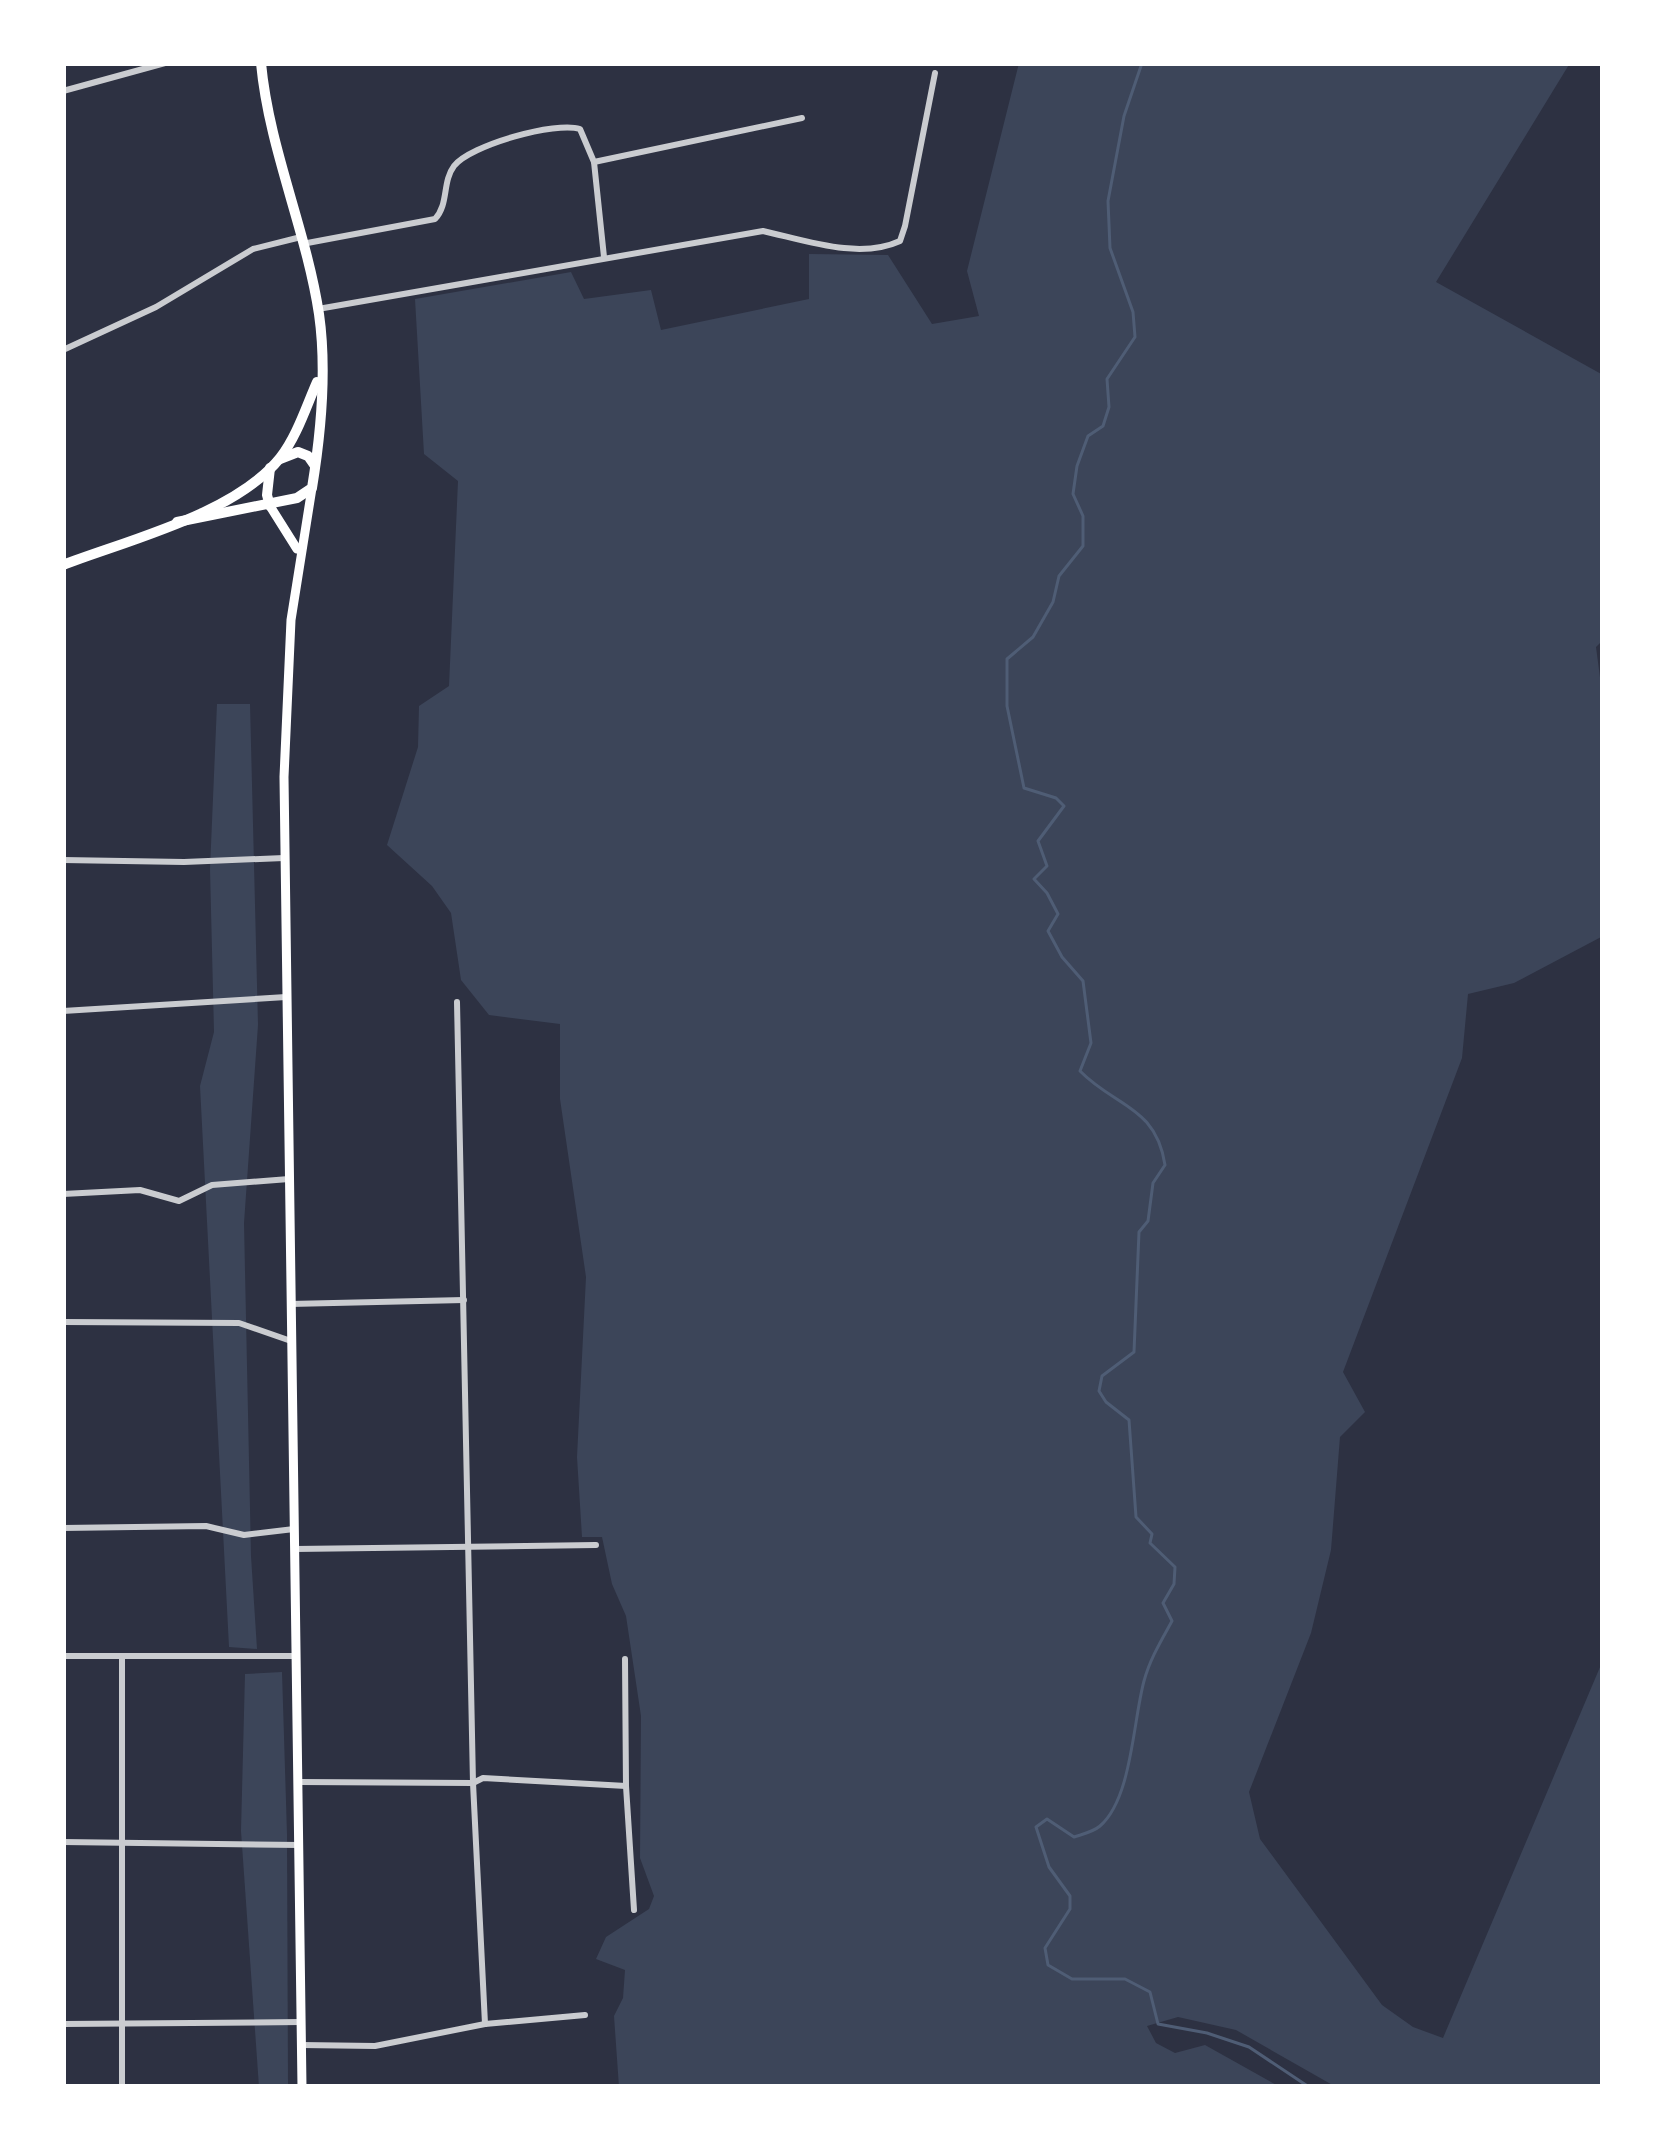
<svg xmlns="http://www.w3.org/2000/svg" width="1666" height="2150" viewBox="0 0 1666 2150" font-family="'Sofia Sans Condensed',sans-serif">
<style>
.green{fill:#3c4559}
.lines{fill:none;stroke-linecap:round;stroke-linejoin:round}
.stream{stroke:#4f5d75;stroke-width:3}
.minor{stroke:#caccd0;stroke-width:6}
.secondary{stroke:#fff;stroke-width:9}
.primary{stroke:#fff;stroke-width:10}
</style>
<rect width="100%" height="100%" fill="#2d3142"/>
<g class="green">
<path d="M1019,63h551l-134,219 167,93v265l-7,7 7,53v236l-89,47 -46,11 -6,64 -119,314 22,40 -25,25 -9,113 -20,83 -62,159 11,47 122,166 31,22 30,11 160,-378v427h-267l-100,-57 -58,-13 -31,9 9,17 19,10 30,-8 75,42h-661l-5,-71 9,-18 2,-28 -29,-11 10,-22 43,-28 5,-13 -14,-38 1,-142 -15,-100 -14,-32 -10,-47h-20l-5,-80 9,-180 -26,-178v-75l-71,-9 -28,-35 -10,-67 -19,-27 -45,-41 31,-98 1,-41 30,-20 9,-205 -34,-27 -9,-155 156,-27 13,27 67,-9 10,40 148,-31v-45l79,1 44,69 47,-8 -12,-45z"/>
<path d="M217,704h33l8,321 -14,198 7,333 6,93 -28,-2 -29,-561 14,-54 -4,-163z"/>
<path d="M282,1672l5,162 1,253h-29l-18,-256 4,-157z"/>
</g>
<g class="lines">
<path class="stream" d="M1142,63l-18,53 -16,85 2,47 23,64 2,25 -28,42 2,28 -6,19 -15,10 -11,30 -4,28 10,22v30l-24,30 -6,26 -20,35 -26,22v47l17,82 32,10 8,8 -26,35 9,25 -13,13 13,14 11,21 -10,17 14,26 21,24 8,62 -11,28c35,36 76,35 85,94l-12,18 -5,38 -9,11 -5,120 -32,24 -3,15 7,11 23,18 7,97 16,17 -2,9 25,24 -1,17 -11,19 9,18c-11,20 -22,38 -28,60 -11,40 -12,117 -44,145 -7,6 -17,8 -26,11l-27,-18 -11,8 13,40 21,29v13l-25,39 3,17 24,14h53l25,13 8,32 49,9 42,14 60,40"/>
<g class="minor">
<path d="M63,91l102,-28"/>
<path d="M594,162l10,95"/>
<path d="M302,244l133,-25c14,-15 7,-37 19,-53 16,-21 102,-45 126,-37l14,33 208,-44"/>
<path d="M318,309l445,-78c41,9 96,29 137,10l5,-15 30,-153"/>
<path d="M63,350l93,-43 97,-58 48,-12"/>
<path d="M63,860l121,2 100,-4"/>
<path d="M457,1002l16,781 12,241"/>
<path d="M63,1011l223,-14"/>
<path d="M63,1194l77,-4 39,11 33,-16 77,-6"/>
<path d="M290,1304l174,-4"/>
<path d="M63,1322l176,1 52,18"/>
<path d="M63,1528l143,-2 38,9 50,-6"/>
<path d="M295,1549l301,-4"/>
<path d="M63,1656h233"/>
<path d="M122,1656v431"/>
<path d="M625,1659l1,127 8,124"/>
<path d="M299,1782l174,1 10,-5 143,8"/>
<path d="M63,1842l237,3"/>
<path d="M63,2024l238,-2"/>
<path d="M301,2045l74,1 110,-22 100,-9"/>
</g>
<g class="secondary">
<path d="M270,506l27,43"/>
<path d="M302,2087l-18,-1310 7,-157 21,-132"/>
</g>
<g class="primary">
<path d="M280,459l18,-7 10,4 7,10"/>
<path d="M270,506l-3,-11 3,-27"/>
<path d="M177,522l120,-24 15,-10c9,-55 15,-118 7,-174 -13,-85 -50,-165 -58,-251"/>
<path d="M63,565c65,-25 172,-51 217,-107 17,-22 26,-51 37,-76"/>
</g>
</g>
<rect width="1666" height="2150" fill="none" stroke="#ffffff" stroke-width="132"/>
</svg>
